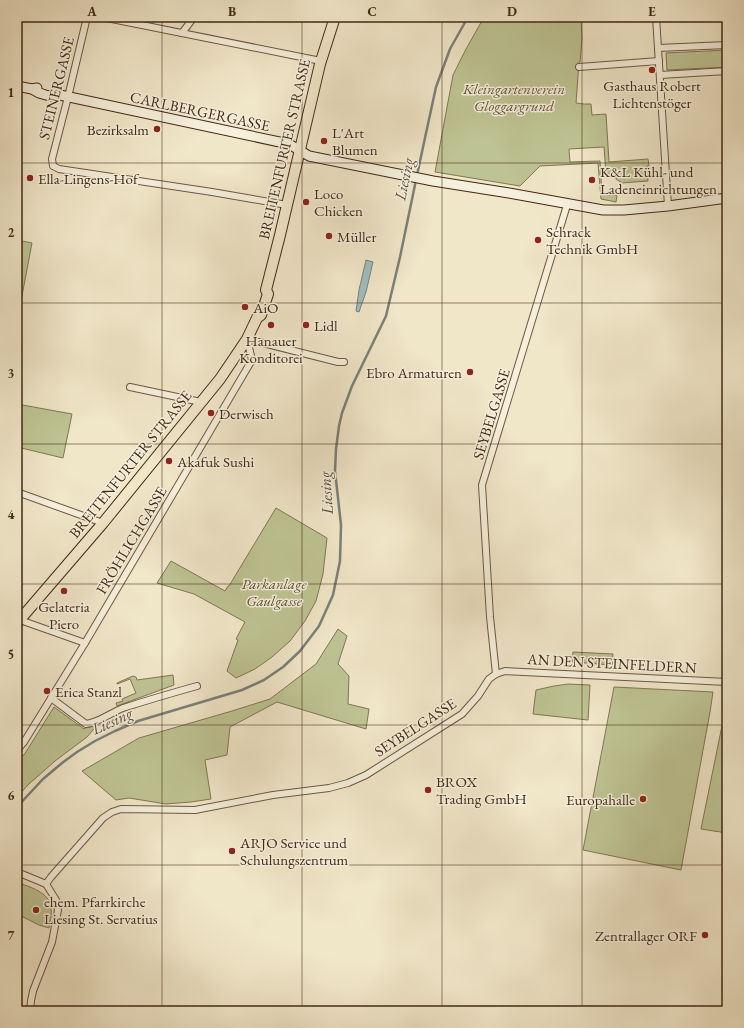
<svg xmlns="http://www.w3.org/2000/svg" width="744" height="1028" viewBox="0 0 744 1028" font-family="'EB Garamond',serif">
<style>
.green{fill:#bec393;stroke:#807654}
.water{fill:#9ebdbf;stroke:#79817b}
.lines{fill:none;stroke-linecap:round;stroke-linejoin:round}
.stream{stroke:#79817b;stroke-width:2.5}
.street-casing{stroke:#6d5842;stroke-width:8}
.secondary-casing{stroke:#412816;stroke-width:11}
.primary-casing{stroke:#412816;stroke-width:12}
.street{stroke:#f5efdb;stroke-width:6}
.secondary{stroke:#f5efdb;stroke-width:9}
.primary{stroke:#f0e6c8;stroke-width:10}
.grid{fill:none;stroke:#412816;stroke-width:1;stroke-opacity:0.55}
.poi-dot{fill:#8f2418;stroke:#f5efdb;stroke-width:1.5}
.labels{text-anchor:middle;dominant-baseline:central;stroke-width:3;stroke-linejoin:round;paint-order:stroke}
.poi-label{font-size:15px;fill:#412816;stroke:#f5efdb;text-anchor:start}
.street-label{font-size:15px;fill:#412816;stroke:#f5efdb}
.park-label{font-size:15px;font-style:italic;fill:#604f35;stroke:#f5efdb}
.water-label{font-size:16px;font-style:italic;fill:#584d40;stroke:#f5efdb}
.neatline{fill:none;stroke:#412816;stroke-width:1.5}
.grid-label{font-size:13px;text-anchor:middle;font-weight:bold;fill:#412816}
</style>
<rect width="100%" height="100%" fill="#f0e6c8"/>
<filter id="stains"><feTurbulence type="fractalNoise" baseFrequency=".005" numOctaves="4"/><feColorMatrix values="0 0 0 0 .2 0 0 0 0 .09 0 0 0 0 .02 0 0 0 .5 -.17"/></filter>
<radialGradient id="worn" r=".72"><stop offset=".6" stop-color="#630" stop-opacity="0"/><stop offset="1" stop-color="#630" stop-opacity=".3"/></radialGradient>
<g class="green">
<path d="M484,17h97l1,22 -2,23h-1l-3,41 8,1h7l1,11 14,-1 3,48 39,-3 1,7h-2l1,15 -26,2 -6,-4v-5h-10l-2,-27 -35,2 1,13 30,-1 2,34h15l-1,7 -15,-3 -3,-36 -58,3 -20,20 -85,-14 18,-97 12,-24z"/>
<path d="M727,50v17l-60,3 -1,-17z"/>
<path d="M17,240l15,3 -15,79z"/>
<path d="M17,404l55,10 -9,44 -46,-11z"/>
<path d="M276,508l51,30 -4,36 -7,27 -11,20 -15,20 -18,16 -17,12 -19,9 -9,-7 11,-31 -2,-1 9,-17 -51,-28 -37,-11 14,-22 54,30 3,-5h1z"/>
<path d="M338,629l9,7 -9,28 11,12 -1,28 21,5 -3,20 -89,-27 -47,25 -3,28 -22,5 6,39 -20,3 -25,2 -37,-6 -13,2 -34,-29 57,-33 93,-27 38,-12 46,-35z"/>
<path d="M573,652l40,2 -1,11 -40,-3z"/>
<path d="M173,675l1,10 -57,21 -1,-3 7,-2 -1,-2 14,-6 -6,-14 -13,5v-1l16,-7 3,1 1,3z"/>
<path d="M568,684l22,1 -2,35 -55,-6 3,-24 18,-4z"/>
<path d="M614,687l99,5 -3,20 -29,158 -98,-20z"/>
<path d="M727,701v132l-26,-4z"/>
<path d="M54,707l30,22 1,-1 6,-1 8,-4 -12,14 -32,24 -26,23 -12,13v-36l6,-6h1z"/>
<path d="M17,882c12,5 33,10 34,26 1,7 -1,14 -2,20l-10,-3 -22,-11v-21l1,-1 -1,-2z"/>
</g>
<path class="water" d="M366,260l7,2 -7,30 -7,20 -3,-1 3,-21z"/>
<g class="lines">
<g class="stream">
<path d="M417,175l19,-88 14,-38 18,-32"/>
<path d="M17,807l26,-28 19,-16 15,-11 18,-11 20,-10 23,-10 104,-31 22,-10 19,-13 17,-16 19,-25 14,-31 7,-34 1,-36 -6,-54 1,-22 3,-23 3,-13 10,-27 34,-70 14,-59 16,-77"/>
</g>
<defs>
<g id="street">
<path d="M87,17l-19,80 -16,62 1,7 6,3 153,23 75,13"/>
<path d="M102,17l219,44"/>
<path d="M656,17l12,189"/>
<path d="M182,33l12,-16"/>
<path d="M658,48l69,-3"/>
<path d="M579,67l80,-6"/>
<path d="M660,75l67,-4"/>
<path d="M130,387l71,15"/>
<path d="M17,492l86,31"/>
<path d="M20,620l65,23"/>
<path d="M496,674l-6,-57 -8,-132 85,-280"/>
<path d="M51,698l35,26c14,-2 24,-11 37,-16 25,-8 49,-15 74,-22"/>
<path d="M17,750l7,-8 61,-99 167,-283 -5,-21 91,23h6"/>
<path d="M17,872l29,12"/>
<path d="M46,884l5,-7 52,-59 9,-6 9,-3 74,1 78,-15 56,-7 19,-5 18,-8 96,-61 16,-18 11,-17 7,-5 9,-3 222,11"/>
<path d="M30,1011l1,-10 2,-10 19,-49 6,-32 -2,-10 -10,-16"/>
</g>
<g id="secondary">
<path d="M17,86l15,3 5,-1"/>
<path d="M32,89c7,5 20,9 28,6l229,49 20,12 124,25 76,12 94,17h21l44,-4 59,-8"/>
</g>
<path id="primary" d="M17,623l86,-100 117,-144 27,-40 10,-21 4,-3 7,-21 -2,-4 14,-55 40,-171 15,-47"/>
</defs>
<use href="#street" class="street-casing"/>
<use href="#secondary" class="secondary-casing"/>
<use href="#primary" class="primary-casing"/>
<use href="#street" class="street"/>
<use href="#secondary" class="secondary"/>
<use href="#primary" class="primary"/>
</g>
<path class="grid" d="M162,17v994M302,17v994M442,17v994M582,17v994M17,163h710M17,303h710M17,444h710M17,584h710M17,725h710M17,865h710"/>
<g class="poi-dot">
<circle cx="652" cy="70" r="4"/>
<circle cx="157" cy="129" r="4"/>
<circle cx="324" cy="141" r="4"/>
<circle cx="30" cy="178" r="4"/>
<circle cx="592" cy="180" r="4"/>
<circle cx="306" cy="202" r="4"/>
<circle cx="329" cy="236" r="4"/>
<circle cx="538" cy="240" r="4"/>
<circle cx="245" cy="307" r="4"/>
<circle cx="271" cy="325" r="4"/>
<circle cx="306" cy="325" r="4"/>
<circle cx="470" cy="372" r="4"/>
<circle cx="211" cy="413" r="4"/>
<circle cx="169" cy="461" r="4"/>
<circle cx="64" cy="591" r="4"/>
<circle cx="47" cy="691" r="4"/>
<circle cx="428" cy="790" r="4"/>
<circle cx="643" cy="799" r="4"/>
<circle cx="232" cy="851" r="4"/>
<circle cx="36" cy="910" r="4"/>
<circle cx="705" cy="935" r="4"/>
</g>
<g class="labels">
<g class="poi-label">
<text x="652" y="85" text-anchor="middle">Gasthaus Robert<tspan x="652" dy="17">Lichtenstöger</tspan></text>
<text x="149" y="129" text-anchor="end">Bezirksalm</text>
<text x="332" y="132">L'Art<tspan x="332" dy="17">Blumen</tspan></text>
<text x="600" y="171">K&amp;L Kühl- und<tspan x="600" dy="17">Ladeneinrichtungen</tspan></text>
<text x="38" y="178">Ella-Lingens-Hof</text>
<text x="314" y="193">Loco<tspan x="314" dy="17">Chicken</tspan></text>
<text x="546" y="231">Schrack<tspan x="546" dy="17">Technik GmbH</tspan></text>
<text x="337" y="236">Müller</text>
<text x="253" y="307">AiO</text>
<text x="314" y="325">Lidl</text>
<text x="271" y="340" text-anchor="middle">Hanauer<tspan x="271" dy="17">Konditorei</tspan></text>
<text x="462" y="372" text-anchor="end">Ebro Armaturen</text>
<text x="219" y="413">Derwisch</text>
<text x="177" y="461">Akafuk Sushi</text>
<text x="64" y="606" text-anchor="middle">Gelateria<tspan x="64" dy="17">Piero</tspan></text>
<text x="55" y="691">Erica Stanzl</text>
<text x="436" y="781">BROX<tspan x="436" dy="17">Trading GmbH</tspan></text>
<text x="635" y="799" text-anchor="end">Europahalle</text>
<text x="240" y="842">ARJO Service und<tspan x="240" dy="17">Schulungszentrum</tspan></text>
<text x="44" y="901">ehem. Pfarrkirche<tspan x="44" dy="17">Liesing St. Servatius</tspan></text>
<text x="697" y="935" text-anchor="end">Zentrallager ORF</text>
</g>
<g class="street-label">
<text transform="translate(56 88) rotate(-76)">STEINERGASSE</text>
<text transform="translate(200 111) rotate(12)">CARLBERGERGASSE</text>
<text transform="translate(284 149) rotate(-77)">BREITENFURTER STRASSE</text>
<text transform="translate(491 414) rotate(-73)">SEYBELGASSE</text>
<text transform="translate(130 464) rotate(-51)">BREITENFURTER STRASSE</text>
<text transform="translate(131 540) rotate(-59)">FRÖHLICHGASSE</text>
<text transform="translate(612 663) rotate(3)">AN DEN STEINFELDERN</text>
<text transform="translate(415 727) rotate(-33)">SEYBELGASSE</text>
</g>
<g class="park-label">
<text x="514" y="88">Kleingartenverein<tspan x="514" dy="17">Gloggargrund</tspan></text>
<text x="274" y="583">Parkanlage<tspan x="274" dy="17">Gaulgasse</tspan></text>
</g>
<g class="water-label">
<text transform="translate(404 179) rotate(-78)">Liesing</text>
<text transform="translate(326 493) rotate(-94)">Liesing</text>
<text transform="translate(112 721) rotate(-25)">Liesing</text>
</g>
</g>
<rect width="744" height="1028" fill="none" stroke="#f0e6c8" stroke-width="44"/>
<rect x="22" y="22" width="700" height="984" class="neatline"/>
<g class="grid-label">
<text x="92" y="16">A</text>
<text x="232" y="16">B</text>
<text x="372" y="16">C</text>
<text x="512" y="16">D</text>
<text x="652" y="16">E</text>
<text x="11" y="97">1</text>
<text x="11" y="237">2</text>
<text x="11" y="378">3</text>
<text x="11" y="519">4</text>
<text x="11" y="659">5</text>
<text x="11" y="800">6</text>
<text x="11" y="940">7</text>
</g>
<rect width="100%" height="100%" filter="url(#stains)"/>
<rect width="100%" height="100%" fill="url(#worn)"/>
</svg>
